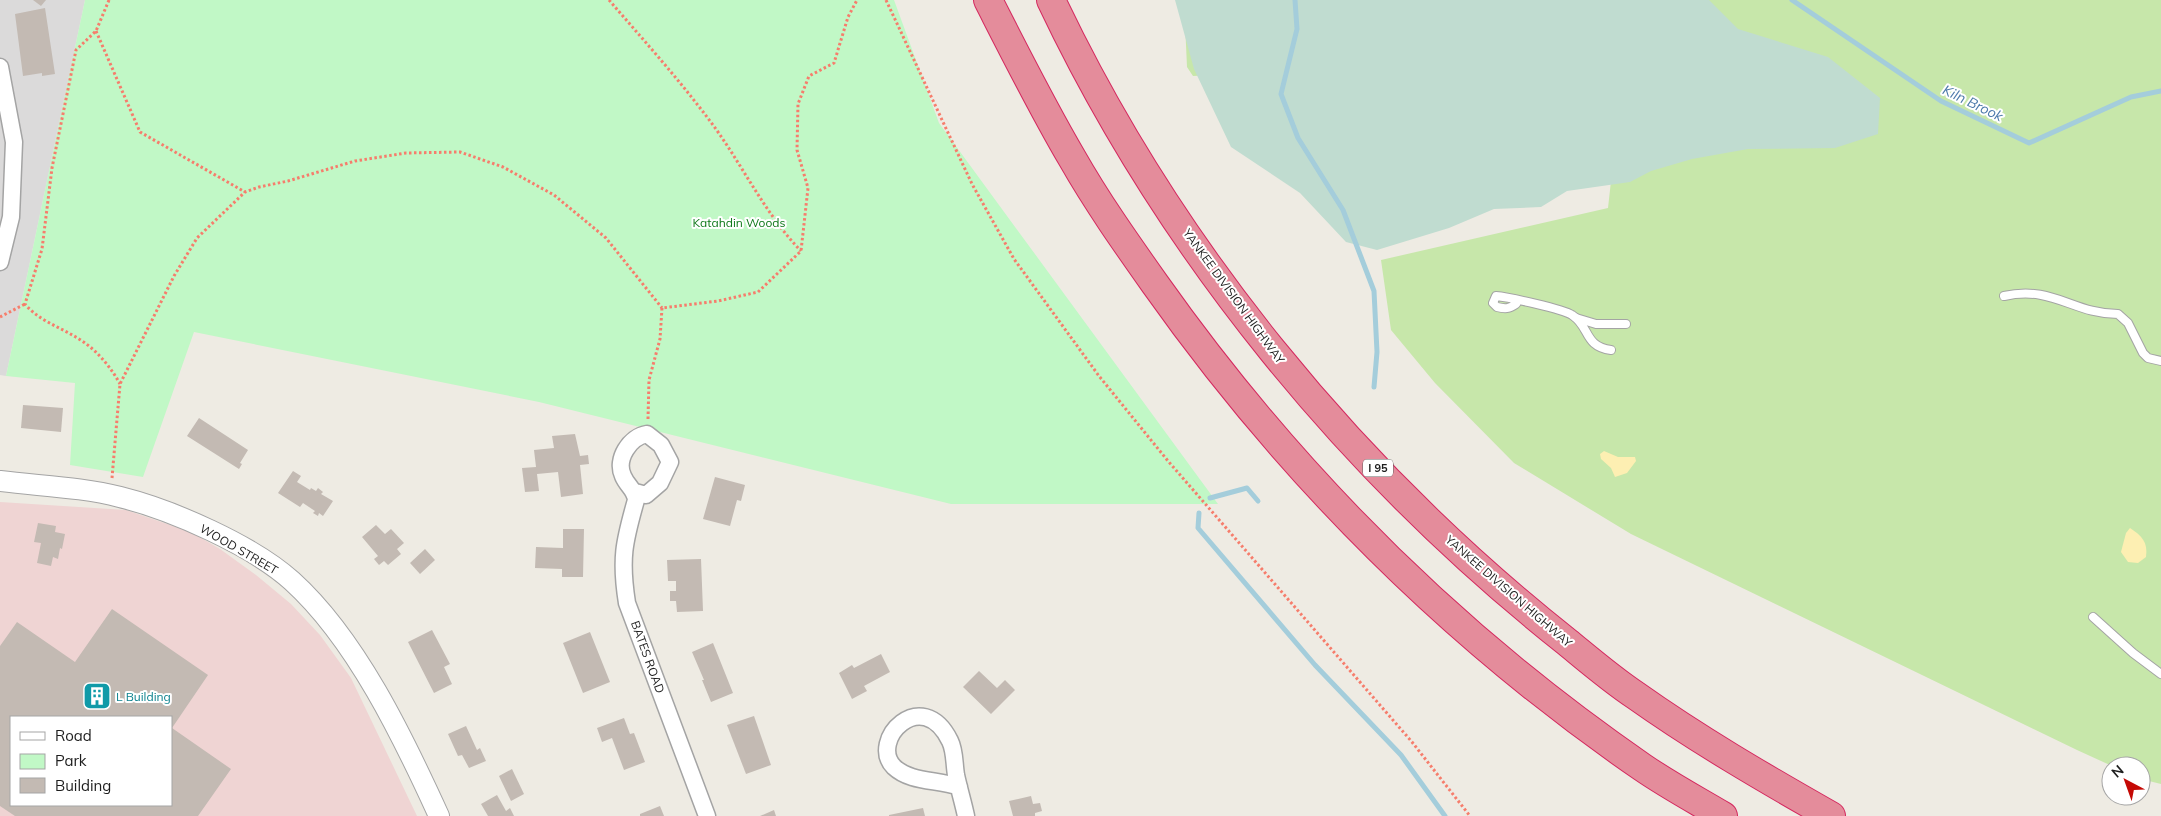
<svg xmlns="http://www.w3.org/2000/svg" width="2161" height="816" viewBox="0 0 2161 816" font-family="Mulish,sans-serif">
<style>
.residential{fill:#dbdada}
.commercial{fill:#efd4d3;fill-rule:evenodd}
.grass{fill:#c7e7aa}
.wetland{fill:#c0dcd0}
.sand{fill:#fdefb2}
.park{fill:#c1f8c6}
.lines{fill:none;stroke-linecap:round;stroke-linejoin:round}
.stream{stroke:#a4cddb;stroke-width:5}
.building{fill:#c3bab3;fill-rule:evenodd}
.service-casing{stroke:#a4a4a4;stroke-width:10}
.minor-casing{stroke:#a4a4a4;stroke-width:19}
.tertiary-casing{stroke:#a4a4a4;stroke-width:22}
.motorway-casing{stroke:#d4285f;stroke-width:30}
.path{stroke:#f67d6c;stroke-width:3;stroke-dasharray:2.5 2.5;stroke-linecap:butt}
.service{stroke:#fff;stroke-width:8}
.minor{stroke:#fff;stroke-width:16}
.tertiary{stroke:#fff;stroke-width:20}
.motorway{stroke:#e48c9b;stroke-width:28}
.labels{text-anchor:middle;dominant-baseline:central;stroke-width:4;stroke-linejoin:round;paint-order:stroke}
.shield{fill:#fff;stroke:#616161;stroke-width:1}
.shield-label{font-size:11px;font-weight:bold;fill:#1d1d1d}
.park-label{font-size:12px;fill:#0e7819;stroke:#fff}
.street-label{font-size:12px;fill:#1d1d1d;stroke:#fff}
.culture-label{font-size:12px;fill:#0d838f;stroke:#fff;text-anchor:start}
.water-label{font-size:14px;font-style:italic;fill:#4c79aa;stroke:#fff}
</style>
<rect width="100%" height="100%" fill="#eeebe3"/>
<path class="residential" d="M0,0h85l-79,376 -6,-1z"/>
<path class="commercial" d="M0,502l126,8 65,22 29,17 36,26 35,29 29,31 31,43 66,138h-417zM11,717h160v88h-160z"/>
<path class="grass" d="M1184,0h977v784l-20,-5v-13h-29l-35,-16 -446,-216 -117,-71 -79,-80 -44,-53 -10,-70 227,-52 17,-152 -432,20 -6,-9z"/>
<path class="wetland" d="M1175,0h534l29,29 90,28 52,41 -2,36 -43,14 -87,1 -56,10 -41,12 -21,11 -63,9 -26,16 -47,2 -45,19 -72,22 -31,-8 -46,-49 -69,-46 -37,-78z"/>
<g class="sand">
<path d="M1604,451l14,6h17l1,4 -9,12 -12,4 -4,-9 -10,-9 -1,-5z"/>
<path d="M2130,528c12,8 18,14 16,29l-8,6 -10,-1 -7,-10 5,-19z"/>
</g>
<path class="park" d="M85,0h809l45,123 279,381h-267l-412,-102 -345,-70 -51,145 -73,-12 5,-82 -69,-7z"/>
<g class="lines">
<g class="stream">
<path d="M1295,0l2,29 -16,65 17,44 45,72 31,81 3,61 -3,35"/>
<path d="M1792,0l149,101 88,42 102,-46 30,-6"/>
<path d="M1210,498l37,-10 11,13"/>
<path d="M1199,513l-1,15 117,137 86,90 44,61"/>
</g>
</g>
<g class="building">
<path d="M33,0h13l-5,6z"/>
<path d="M45,8l10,66 -13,2v-3l-19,3 -8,-62z"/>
<path d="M23,405l40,3 -2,24 -40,-4z"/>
<path d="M199,418l49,32 -8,13 2,1 -3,5 -52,-33z"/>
<path d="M575,434l5,22 8,-1 1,9 -9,1 3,29 -22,3 -3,-25 -21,2 2,17 -14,1 -3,-24 14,-1 -2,-17 20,-2 -2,-12z"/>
<path d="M293,471l8,5 -4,6 13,8 1,-2 5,3 2,-3 5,4 -2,2 12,7 -10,15 -4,-3 -1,3 -5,-3 2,-2 -12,-8 -3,4 -22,-14z"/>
<path d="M715,477l30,8 -4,16 -4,-1 -7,26 -27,-7z"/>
<path d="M38,523l18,3 -1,6 10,2 -3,15 -2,-1 -2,11 -5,-2 -2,9 -14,-3 4,-20 -7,-1z"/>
<path d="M376,525l9,9 6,-5 13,14 -7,6 4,5 -13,11 -4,-4 -5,4 -5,-6 4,-3 -16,-19z"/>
<path d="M563,529h21l-1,48h-21v-8l-27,-1 1,-21 27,1z"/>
<path d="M425,549l10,11 -15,14 -10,-11z"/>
<path d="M701,559l2,52 -26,1 -1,-11h-6v-10h6v-10h-8l-1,-21z"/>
<path d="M112,609l96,66 -36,53 59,41 -33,47h-183l-15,-10v-160l17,-24 58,40zM11,717h160v88h-160z"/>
<path d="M432,630l18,34 -6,3 8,17 -18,9 -26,-51z"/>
<path d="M590,632l20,50 -27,11 -20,-50z"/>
<path d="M713,643l20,50 -22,9 -9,-22h2l-12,-28z"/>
<path d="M881,654l9,18 -26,14 3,5 -15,8 -13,-26 13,-8 2,3z"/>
<path d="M979,671l18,17 8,-8 10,10 -24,24 -28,-27z"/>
<path d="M754,716l17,49 -25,9 -19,-49z"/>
<path d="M624,718l6,16 4,-1 11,29 -21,8 -12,-32 -10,4 -5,-14z"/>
<path d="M466,726l11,24 3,-2 6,13 -17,7 -7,-13 -4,1 -10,-22z"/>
<path d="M512,769l12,25 -13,7 -12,-25z"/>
<path d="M497,795l9,16 4,-3 4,8h-26l-7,-12z"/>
<path d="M1031,796l2,8 7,-1 2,8 -7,2v3h-22l-4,-15z"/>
<path d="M660,806l4,10h-24v-2z"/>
<path d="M923,808l2,8h-36v-1z"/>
<path d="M774,810l2,6h-16z"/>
</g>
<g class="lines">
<defs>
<g id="service">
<path d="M2004,296c49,-11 69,18 114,18l10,9 15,30 5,5 13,3"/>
<path d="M1516,304c-7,5 -11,5 -19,3l-4,-4 3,-7c12,1 67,13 76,19 18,11 12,32 39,35"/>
<path d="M1576,318l20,6h30"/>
<path d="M2093,617l40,36 28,21"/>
</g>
<g id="minor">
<path d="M0,67l14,75 -3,75 -11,45"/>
<path d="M635,492l11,3 14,-12 10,-21 -9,-17 -14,-11c-17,3 -32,25 -24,42 4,10 12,13 13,24 -12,42 -16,59 -9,103l80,213"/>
<path d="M959,787c-21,-8 -48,-4 -65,-20 -26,-26 28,-83 56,-26 5,10 4,22 6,34 3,14 7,27 10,41"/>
</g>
<path id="tertiary" d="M0,481c39,5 82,6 120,16 52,13 132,48 172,84 64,58 111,156 147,235"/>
<g id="motorway">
<path d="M988,0c27,53 54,107 84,158 25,44 54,85 83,126 133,188 297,352 487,483 26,18 54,33 81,49"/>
<path d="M1051,0c118,249 300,471 516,642 22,18 44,37 68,53 62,44 129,83 196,121"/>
</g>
</defs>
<use href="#service" class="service-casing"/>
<use href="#minor" class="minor-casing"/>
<use href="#tertiary" class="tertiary-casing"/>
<use href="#motorway" class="motorway-casing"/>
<g class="path">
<path d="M109,0l-13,31 -20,19 -24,118 -10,81 -17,55c12,15 32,22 49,32 20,11 35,28 46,48"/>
<path d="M609,0c37,43 76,86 109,132 28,40 49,84 83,119"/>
<path d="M886,0l86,184 42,75 85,117 69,85 244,281 58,74"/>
<path d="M96,31l44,101 105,60"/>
<path d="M0,317l25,-13"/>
<path d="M648,419l1,-39 11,-41 2,-31 56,-7 40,-9 43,-41 7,-63 -11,-38 1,-46 11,-28 25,-13 14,-46 9,-17"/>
<path d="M112,478l8,-94 54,-108 23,-38 48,-46 14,-5 29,-6 67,-20 51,-8 54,-1 43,15 51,28 52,43 56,70"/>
</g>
<use href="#service" class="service"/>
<use href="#minor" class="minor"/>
<use href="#tertiary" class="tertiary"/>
<use href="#motorway" class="motorway"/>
</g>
<defs>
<symbol id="building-square" viewBox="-11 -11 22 22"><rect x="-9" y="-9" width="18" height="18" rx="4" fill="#0f9aa8" stroke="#fff"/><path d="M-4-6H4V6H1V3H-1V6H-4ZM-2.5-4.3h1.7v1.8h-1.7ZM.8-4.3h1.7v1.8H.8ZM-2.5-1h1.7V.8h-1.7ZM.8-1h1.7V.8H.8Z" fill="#fff"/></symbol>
</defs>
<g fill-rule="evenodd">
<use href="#building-square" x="81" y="680" width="32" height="32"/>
</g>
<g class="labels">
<rect class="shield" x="1363" y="459.5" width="30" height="17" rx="4"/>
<g class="shield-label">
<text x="1378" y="468">I 95</text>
</g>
<g class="park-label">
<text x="739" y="222">Katahdin Woods</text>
</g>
<g class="street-label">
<text transform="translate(1234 296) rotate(54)">YANKEE DIVISION HIGHWAY</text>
<text transform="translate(239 549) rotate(30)">WOOD STREET</text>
<text transform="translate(1509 591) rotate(41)">YANKEE DIVISION HIGHWAY</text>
<text transform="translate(648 657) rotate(70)">BATES ROAD</text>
</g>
<g class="culture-label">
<text x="116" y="696">L Building</text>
</g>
<g class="water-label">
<text transform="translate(1973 103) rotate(26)">Kiln Brook</text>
</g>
</g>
<rect x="10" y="716" width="162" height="90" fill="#ffffff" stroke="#a5a5a5"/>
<rect x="20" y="732" width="25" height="8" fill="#ffffff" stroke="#a5a5a5"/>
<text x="55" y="741" font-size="15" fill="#1d1d1d">Road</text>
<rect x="20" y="754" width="25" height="15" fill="#c1f8c6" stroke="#a5a5a5"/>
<text x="55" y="766" font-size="15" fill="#1d1d1d">Park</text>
<rect x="20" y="778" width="25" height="15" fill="#c3bab3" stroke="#a5a5a5"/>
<text x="55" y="791" font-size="15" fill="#1d1d1d">Building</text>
<g transform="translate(2126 781) rotate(319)"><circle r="24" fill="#ffffff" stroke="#a5a5a5"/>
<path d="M0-4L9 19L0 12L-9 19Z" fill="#c50905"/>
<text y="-8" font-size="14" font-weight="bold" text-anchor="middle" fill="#1d1d1d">N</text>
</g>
</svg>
